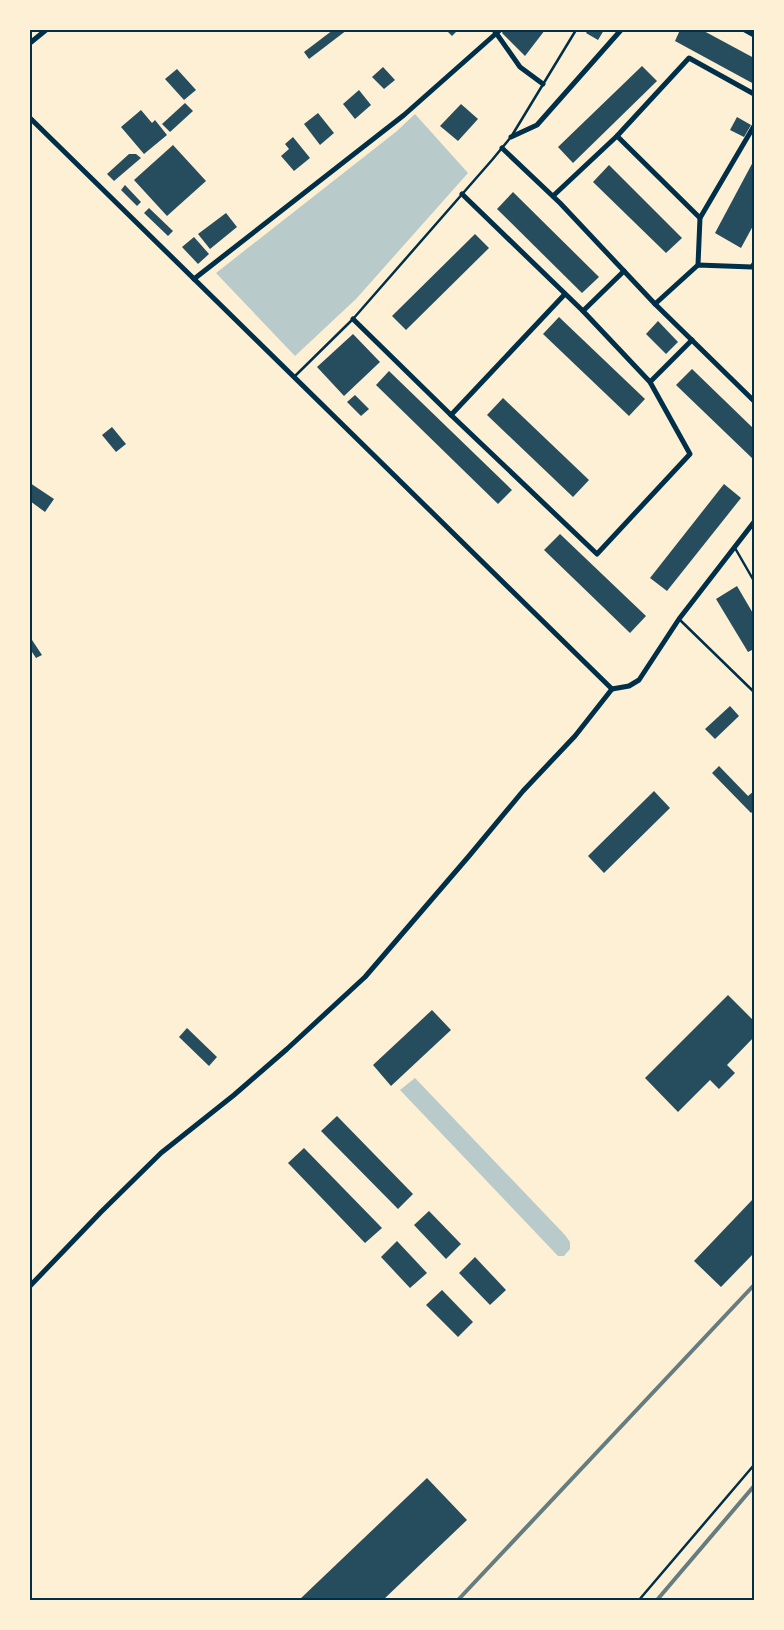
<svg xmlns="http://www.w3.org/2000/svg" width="784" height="1630" viewBox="0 0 784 1630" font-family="'Fira Sans Condensed',sans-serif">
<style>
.green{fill:#b9caca}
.building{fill:#264d5e}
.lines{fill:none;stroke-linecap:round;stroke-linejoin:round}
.service{stroke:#003049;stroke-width:2.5}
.minor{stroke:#003049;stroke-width:5}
.rail{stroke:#657d81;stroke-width:4}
.neatline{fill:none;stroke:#003049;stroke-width:2}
</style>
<rect width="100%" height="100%" fill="#fdf0d5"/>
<g class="green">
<path d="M415,114l53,59 -112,126 -61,57 -79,-83 181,-142z"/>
<path d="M415,1078l150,157 5,7v7l-6,7h-6l-158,-166z"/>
</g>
<g class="building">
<path d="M333,30h14l-38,29 -5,-7z"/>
<path d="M446,30h12l-6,6z"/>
<path d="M504,30h41l-20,26 -23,-23z"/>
<path d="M588,30h16l-6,10 -12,-7z"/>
<path d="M680,30h22l52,28v26l-79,-43z"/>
<path d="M642,66l15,15 -84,82 -15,-16z"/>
<path d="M383,67l12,13 -11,9 -12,-12z"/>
<path d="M177,69l19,21 -12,10 -19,-21z"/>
<path d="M359,90l12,15 -16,14 -12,-15z"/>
<path d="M185,103l8,8 -23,21 -8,-8z"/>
<path d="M461,104l17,15 -20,22 -18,-15z"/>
<path d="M141,110l11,13 3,-3 12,15 -23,19 -23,-27z"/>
<path d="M318,113l16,20 -14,12 -16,-21z"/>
<path d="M737,117l14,8 -7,12 -14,-7z"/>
<path d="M293,137l17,21 -16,13 -13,-15 8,-7 -4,-5z"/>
<path d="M173,145l33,36 -39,35 -33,-36z"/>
<path d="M129,154h7l5,4 -27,23 -7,-7z"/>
<path d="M754,160v64l-13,24 -26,-15z"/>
<path d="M609,165l73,73 -16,15 -73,-71z"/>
<path d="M125,185l16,17 -4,4 -16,-16z"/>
<path d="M513,192l86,85 -17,16 -85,-84z"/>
<path d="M149,208l24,23 -5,5 -24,-23z"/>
<path d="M226,213l11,14 -27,22 -12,-15z"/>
<path d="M475,234l14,14 -83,82 -14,-14z"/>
<path d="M194,237l15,17 -11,10 -16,-17z"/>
<path d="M559,317l86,82 -16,17 -86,-82z"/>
<path d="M658,321l20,21 -12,12 -20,-20z"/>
<path d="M353,334l27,28 -36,34 -27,-29z"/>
<path d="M692,369l62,60v31l-78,-75z"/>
<path d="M389,371l123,119 -14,14 -122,-119z"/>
<path d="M355,395l14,14 -8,7 -14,-14z"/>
<path d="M503,398l86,82 -16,17 -86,-82z"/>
<path d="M112,427l14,17 -10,8 -14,-17z"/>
<path d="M30,483l24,16 -9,13 -15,-11z"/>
<path d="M724,484l17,14 -74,93 -17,-13z"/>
<path d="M560,534l86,82 -16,17 -86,-83z"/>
<path d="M737,586l17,29v34l-6,3 -32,-53z"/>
<path d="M30,637l12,18 -6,3 -6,-9z"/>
<path d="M730,706l9,10 -24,23 -10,-10z"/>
<path d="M719,766l29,30 6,-5v19l-3,3 -39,-40z"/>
<path d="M654,791l16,17 -66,65 -16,-17z"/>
<path d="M728,995l26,26v16l-27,28 8,8 -16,16 -9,-9 -32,32 -33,-34z"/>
<path d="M432,1010l19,20 -60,56 -18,-21z"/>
<path d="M187,1028l30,29 -8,9 -30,-29z"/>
<path d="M337,1116l76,78 -15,15 -77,-78z"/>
<path d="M304,1148l78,80 -17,15 -77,-80z"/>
<path d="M754,1198v55l-33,34 -27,-26z"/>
<path d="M429,1211l32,33 -15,15 -32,-34z"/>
<path d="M397,1241l30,32 -17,15 -29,-31z"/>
<path d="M475,1257l31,33 -16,15 -31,-32z"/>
<path d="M442,1290l31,32 -15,15 -32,-32z"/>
<path d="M427,1478l40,42 -84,80h-84z"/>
</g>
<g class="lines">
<g class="service">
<path d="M295,376l58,-57 139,-159 19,-23 65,-107"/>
<path d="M735,548l19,33"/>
<path d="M679,619l75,73"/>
<path d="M639,1600l115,-135"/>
</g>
<g class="minor">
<path d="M494,30l26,37 23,17"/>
<path d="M745,30l9,5"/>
<path d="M30,43l16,-13"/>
<path d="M30,118l582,571"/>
<path d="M617,136l83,82"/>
<path d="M511,137l26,-12 84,-95"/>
<path d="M502,148l58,55 95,101 99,97"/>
<path d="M462,194l121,117"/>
<path d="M553,196l64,-60 72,-78 65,36"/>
<path d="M698,265l2,-47 54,-92"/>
<path d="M194,279l210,-164 96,-85"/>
<path d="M655,304l43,-39 54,2 2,-3"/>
<path d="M353,319l98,96 146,139 93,-100 -40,-72 -67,-71 41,-40"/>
<path d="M650,382l42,-42"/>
<path d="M451,415l114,-121"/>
<path d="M612,689l17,-3 10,-6 40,-61 75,-97"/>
<path d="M30,1286l71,-74 60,-59 73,-58 53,-46 78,-72 104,-121 54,-65 52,-55 37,-47"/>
</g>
<g class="rail">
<path d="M458,1600l296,-315"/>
<path d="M657,1600l97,-114"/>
</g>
</g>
<rect width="784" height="1630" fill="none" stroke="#fdf0d5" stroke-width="62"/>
<rect x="31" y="31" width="722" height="1568" class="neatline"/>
</svg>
